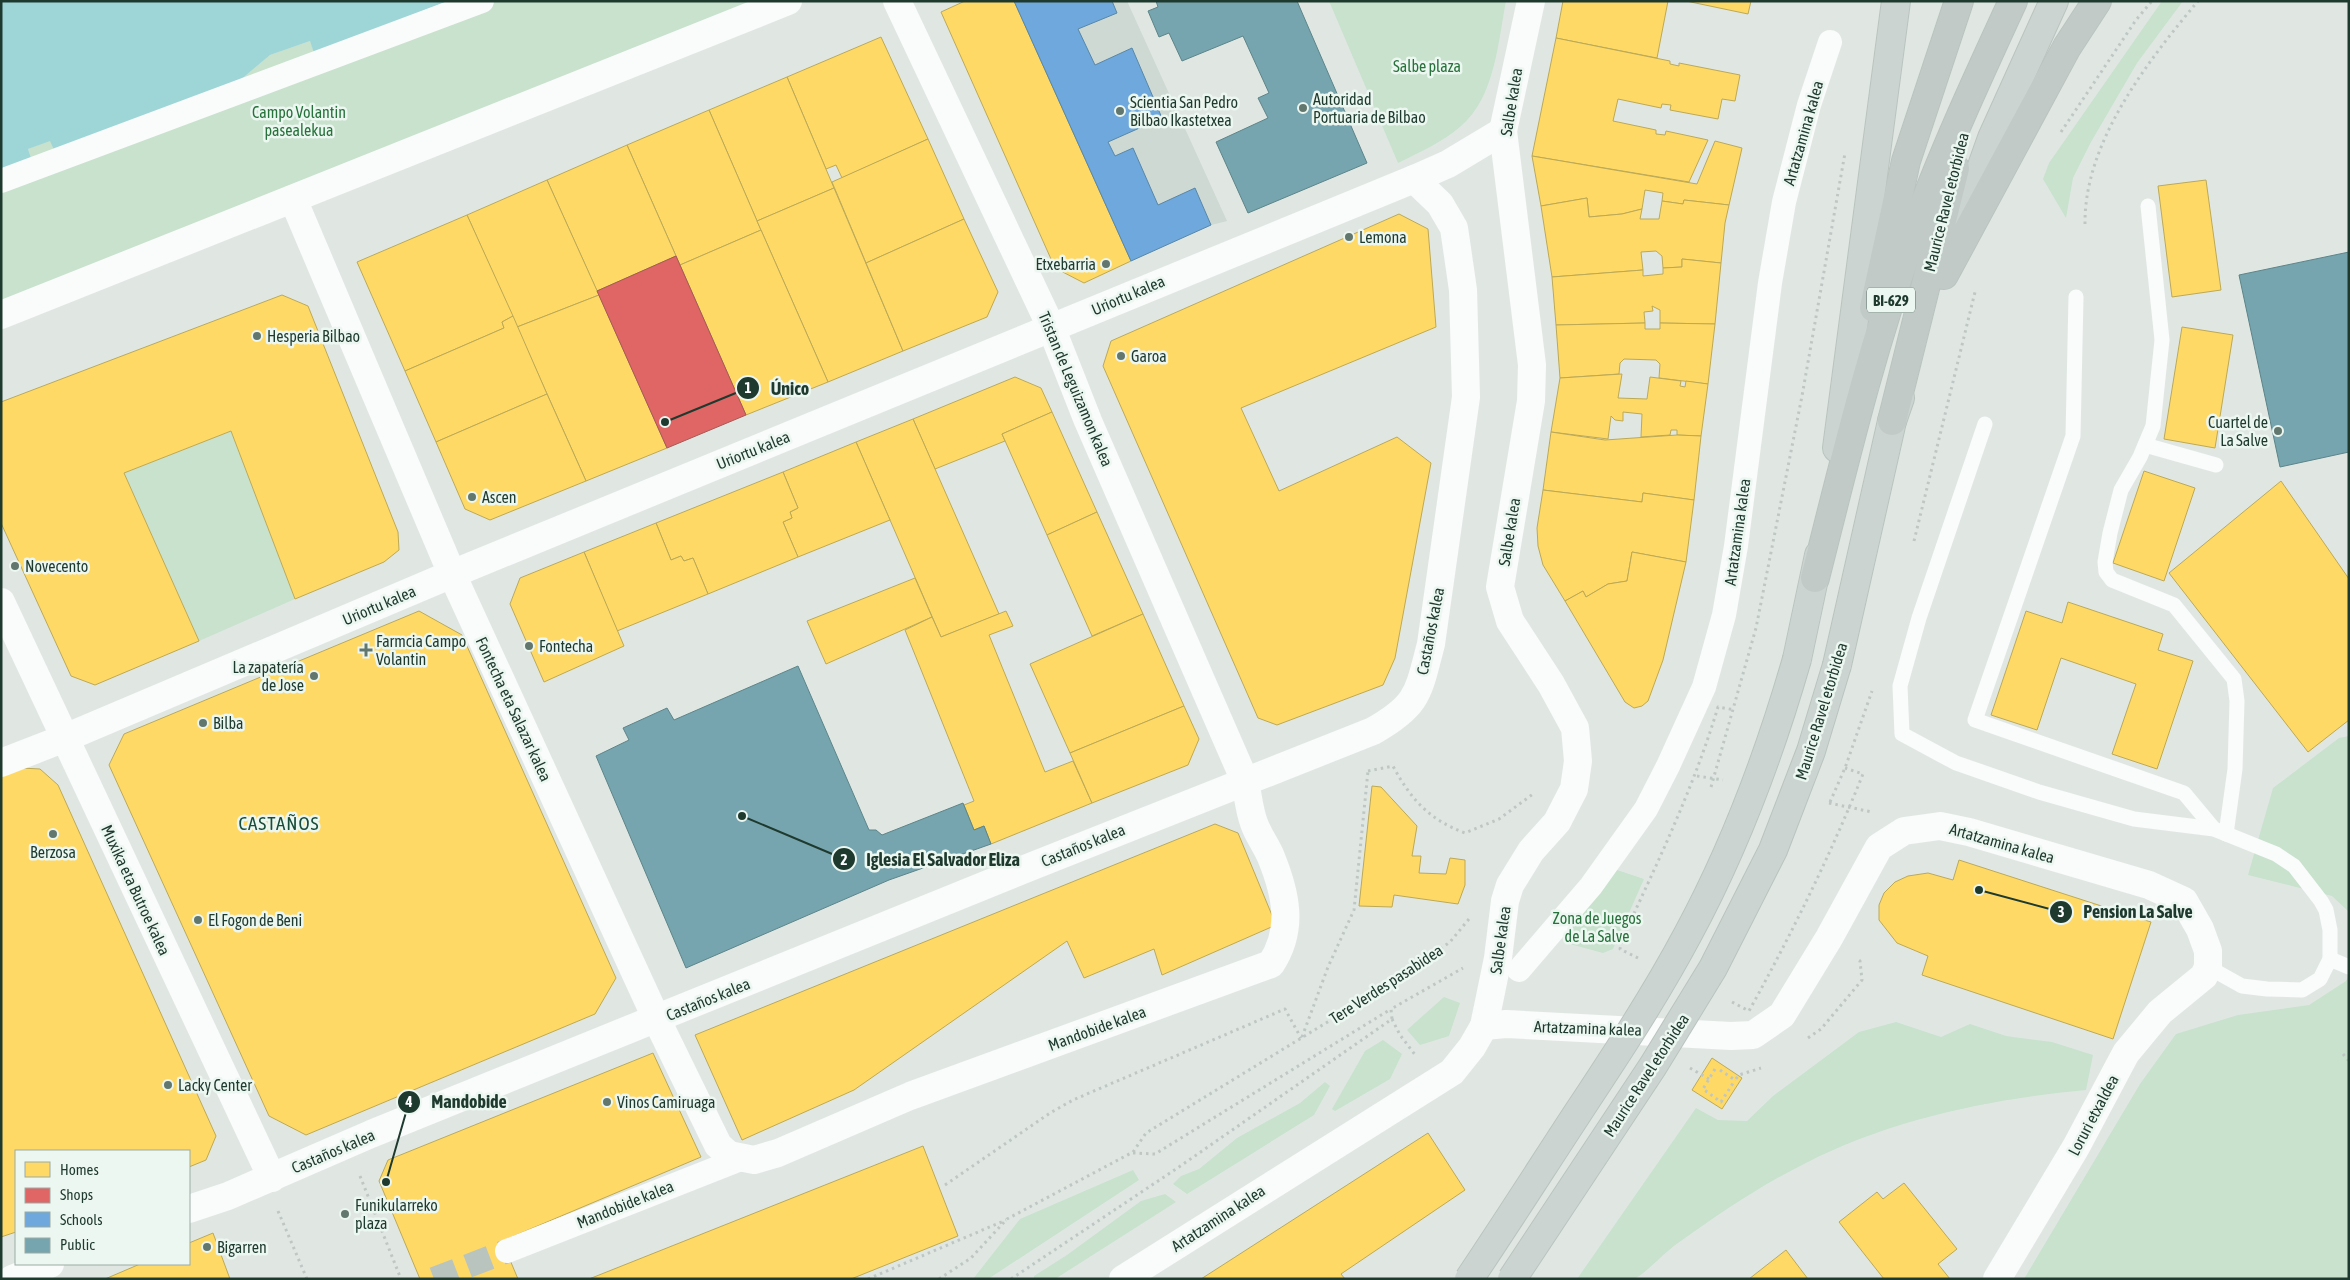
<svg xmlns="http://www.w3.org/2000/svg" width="2350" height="1280" viewBox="0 0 2350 1280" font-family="'Asap Condensed',sans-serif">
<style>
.built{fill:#cdd9d2}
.green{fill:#c8e2cd}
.water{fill:#9ed6d8}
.homes{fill:#ffd966;stroke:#bca956}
.shops{fill:#e06666;stroke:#a65956}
.schools{fill:#6fa8dc;stroke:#5787a8}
.public{fill:#76a5af;stroke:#5c8589}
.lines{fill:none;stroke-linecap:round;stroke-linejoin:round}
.pedestrian-tunnel{stroke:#b9c4bf;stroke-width:24;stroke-dasharray:24 12;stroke-linecap:butt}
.primary-casing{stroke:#bac4bf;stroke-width:30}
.trunk-casing{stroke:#bac4bf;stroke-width:30}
.path{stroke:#bfc7c4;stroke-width:3;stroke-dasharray:2.5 4;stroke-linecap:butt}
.service{stroke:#fafbfb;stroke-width:15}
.pedestrian{stroke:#fafbfb;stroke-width:24}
.minor{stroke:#fafbfb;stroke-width:28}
.primary{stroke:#ccd4d1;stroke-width:28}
.trunk{stroke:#c2cac8;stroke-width:28}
.primary-bridge-casing{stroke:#bac4bf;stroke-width:30;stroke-linecap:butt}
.path-bridge{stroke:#bfc7c4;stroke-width:3;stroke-dasharray:2.5 4;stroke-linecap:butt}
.primary-bridge{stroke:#ccd4d1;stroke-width:28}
.poi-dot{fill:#62776e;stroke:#edf7f1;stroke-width:2}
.labels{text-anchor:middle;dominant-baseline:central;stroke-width:5;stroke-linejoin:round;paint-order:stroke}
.shield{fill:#edf7f1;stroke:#5c7369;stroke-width:1}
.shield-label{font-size:15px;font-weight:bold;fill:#1e3a2f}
.park-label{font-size:16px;fill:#27723b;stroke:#edf7f1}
.poi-label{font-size:16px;fill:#1e3a2f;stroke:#edf7f1;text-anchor:start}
.street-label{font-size:16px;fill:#1e3a2f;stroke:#edf7f1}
.quarter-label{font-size:19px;letter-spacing:1px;fill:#1a4c3a;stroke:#edf7f1}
.leader{fill:none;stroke:#1e3a2f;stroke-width:2}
.callout-dot{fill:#1e3a2f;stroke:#edf7f1;stroke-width:2}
.mark-label{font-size:15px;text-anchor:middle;font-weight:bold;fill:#fff}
.callout-label{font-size:18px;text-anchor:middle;font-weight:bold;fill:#1e3a2f;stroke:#edf7f1;stroke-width:5;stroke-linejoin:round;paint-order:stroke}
</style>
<rect width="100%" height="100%" fill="#e0e7e3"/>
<path class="built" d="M1014,1h113l100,220 -16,4 -80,36z"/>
<g class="green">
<path d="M448,1h334l-781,314v-146l30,-11 -3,-9 22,-9 4,9 184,-67 32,-27 40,-14 4,11z"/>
<path d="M1329,1h177c-8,41 -11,96 -45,125 -18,16 -41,26 -63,37z"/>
<path d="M2162,1h21l-46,62 -46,79 -18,36 -7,40 -23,-39 6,-16z"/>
<path d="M231,431l64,168 -96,42 -75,-168z"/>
<path d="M2349,736v176l-17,-16 -84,-21 25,-87 66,-50z"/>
<path d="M1614,869l30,10 -31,70 -10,4 -33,-9 4,-25z"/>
<path d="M2349,975v304h-325l116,-195 36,-50 62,-19 71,-10 37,-24z"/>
<path d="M1444,997l16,6 -11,33 -29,9 -13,-15z"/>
<path d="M1896,1022l45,15 29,-13 36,12 46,6 41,13 -7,35c-95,9 -194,29 -280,73 -45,22 -87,51 -128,80 -12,8 -33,31 -44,36 -8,1 -45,0 -57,0l119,-171 22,12 29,1 26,-25 86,-64z"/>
<path d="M1383,1040l19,14 -12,25 -55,32 -3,-2 33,-58z"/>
<path d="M1325,1082l5,4 -16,29 -127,79 -14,-10 8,-8 18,-7 38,-31 63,-35z"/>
<path d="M1133,1170l6,10 -151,99h-15l47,-60z"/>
<path d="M1165,1194l11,8 -121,77h-21v-3l33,-21 74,-54z"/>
</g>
<path class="water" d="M1,1h447l-134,52 -4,-12 -40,14 -32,27 -184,68 -4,-9 -22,8 3,9 -30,11z"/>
<g class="homes">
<path d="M965,1h49l117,260 -47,22 -29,-15 -114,-256z"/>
<path d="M1563,1h105l-11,57 -101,-20z"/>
<path d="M1686,1h65l-3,13z"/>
<path d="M881,37l47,102 -86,39 -6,-13 -10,4 -39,-92z"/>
<path d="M1556,38l114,23v3l9,2v-3l61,12 -5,26 -13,-2 -4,20 -48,-9 1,-5 -9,-1 -1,4 -43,-9 -5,22 43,9v4l9,1 1,-4 42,9 -19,42 -157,-26z"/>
<path d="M787,77l47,111 -77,33 -48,-111z"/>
<path d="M709,110l52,120 -81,35 -53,-120z"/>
<path d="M928,139l36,80 -98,44 -34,-81z"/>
<path d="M1715,141l27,7 -13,57 -45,-5 -1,4 -21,-3 1,-8 -18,-3 -3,19 -20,5 -33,3 -2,-19 -46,8 -9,-50 165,28z"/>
<path d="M627,145l49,111 -79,35 -50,-111z"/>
<path d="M547,180l52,115 -82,32 -50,-112z"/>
<path d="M2206,180l15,110 -49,7 -14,-111z"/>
<path d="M834,188l69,163 -75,31 -71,-161z"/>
<path d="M1587,198l2,19 33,-3 20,-5 -2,10h19l3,-18 21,3 1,-4 45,5 -4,18 -4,40 -39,-4v8l-19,1 -1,-12 -6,-5 -15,1 2,18 -91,7 -11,-71z"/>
<path d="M1399,214l29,15 8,98 -195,81 38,83 118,-54 34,26 -36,195 -12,27 -106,40 -19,-7 -155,-352 8,-25z"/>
<path d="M467,215l46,101 -11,6 2,6 -99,43 -48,-109z"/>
<path d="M964,219l34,73 -11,25 -84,34 -37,-88z"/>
<path d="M761,230l67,152 -82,33 -66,-150z"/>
<path d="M1682,259l39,4 -6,61 -55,-1v-13l-8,-4 1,5 -9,1 1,11 -89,2 -4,-48 91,-7v6l20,-2v-6l19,-1z"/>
<path d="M282,295l26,11 90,226 1,18 -15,12 -89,37 -64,-168 -107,42 75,168 -104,44 -24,-9 -70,-153v-121z"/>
<path d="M599,295l68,153 -81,33 -69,-154z"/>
<path d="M513,316l34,78 -111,48 -31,-71 99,-43 -2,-6z"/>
<path d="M1645,323v6h15v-6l55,1 -7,60 -49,-6 1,-14 -4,-4 -32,-1 -4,4 -1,11 -59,4 -4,-53z"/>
<path d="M2182,327l51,8 -18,113 -51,-9z"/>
<path d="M1622,374l-4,24 29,1 3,-22 31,4 -1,5 5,1 1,-6 22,3 -7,52 -24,-1v-5h-6l-1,5 -29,2 1,-23 -19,-2v9l-8,-1 -4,-4 -3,23 -57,-7 9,-54z"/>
<path d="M1015,377l26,11 11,24 -50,22 3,7 -70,28 -22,-50z"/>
<path d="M547,394l39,87 -96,39 -25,-11 -29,-67z"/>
<path d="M1052,412l45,100 -50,23 -45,-101z"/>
<path d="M913,419l86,195 -58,23 -85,-195z"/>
<path d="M1551,432l54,8 72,-5 24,1 -7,64 -51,-7 -1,9 -99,-12z"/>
<path d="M856,442l34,78 -92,37 -15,-35 9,-4 -2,-6 8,-4 -15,-36z"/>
<path d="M2144,471l51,17 -31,93 -51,-18z"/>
<path d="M783,472l15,36 -8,4 2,6 -9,4 15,35 -90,37 -15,-36 -9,3 -3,-5 -10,4 -15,-37z"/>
<path d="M2281,481l68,98v141l-41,32 -139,-179z"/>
<path d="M1543,490l99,12 1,-9 51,7 -8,62 -54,-10 -5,29 -19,3 -22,13 -3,-6 -18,10 -22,-36 -5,-19 -1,-18z"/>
<path d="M1097,512l46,102 -51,22 -45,-101z"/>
<path d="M656,523l15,37 10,-4 3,5 9,-3 15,36 -91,37 -33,-79z"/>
<path d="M584,552l40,94 -80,36 -34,-78 10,-26z"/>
<path d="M1632,552l54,10 -23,98 -15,41 -6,5 -8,2 -9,-6 -60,-101 18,-10 3,6 22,-13 19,-3z"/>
<path d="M915,578l17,39 -106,47 -19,-43z"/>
<path d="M2068,602l95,32 -5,16 35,11 -36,108 -45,-15 24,-70 -75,-26 -24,72 -46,-15 35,-104 36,12z"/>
<path d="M419,611l43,24 154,343 -21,36 -289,121 -37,-19 -160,-351 15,-31z"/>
<path d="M1006,611l7,15 -24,9 56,137 28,-11 19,42 -101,41 -7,-18 -10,4 -10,-25 10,-4 -69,-171 27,-13 9,20z"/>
<path d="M1143,614l41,92 -114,47 -40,-89z"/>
<path d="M1184,706l15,33 -11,26 -96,38 -22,-50z"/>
<path d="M21,768l19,1 18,16 158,351 -10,24 -17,7v-16h-173v81l-15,5v-462z"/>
<path d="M1372,786l9,1 36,39 -5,30h9l-2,17 27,1 4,-16 15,2v25l-7,19 -64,-9 -2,12 -33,-1z"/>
<path d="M1215,824l23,9 38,92 -114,50 -8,-26 -70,29 -17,-37 -213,149 -112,50 -47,-105z"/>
<path d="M1959,860l192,62 -38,117 -191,-64 6,-19 -31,-13 -18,-23v-15l5,-12 11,-11 13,-6 20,-3 25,7z"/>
<path d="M653,1053l48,104 -199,84 16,38h-98l-41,-98 9,-21z"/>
<path d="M1712,1058l30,20 -20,31 -30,-19z"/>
<path d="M1428,1133l37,57 -124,84 4,5h-144z"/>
<path d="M923,1146l35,90 -107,43h-262z"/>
<path d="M1904,1183l53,66 -19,15 12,15h-66l-45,-57 38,-30 6,7z"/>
<path d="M213,1233l17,46h-125l35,-15h49v-21z"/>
<path d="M1786,1250l22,29h-59z"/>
</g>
<path class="shops" d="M676,256l70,159 -79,33 -70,-157z"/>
<path class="schools" d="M1014,1h98l5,12 -39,16 17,36 37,-17 30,70 -54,24 7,14 18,-8 25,57 37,-17 16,37 -80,36z"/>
<g class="public">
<path d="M1156,1h141l70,162 -119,50 -32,-71 52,-24 -10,-20 11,-5 -26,-57 -61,25 -13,-28 -10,4 -11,-26 10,-4z"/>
<path d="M2349,252v200l-69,15 -41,-192z"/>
<path d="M798,666l71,164h7l6,5 81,-32 11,27 10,-4 7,18 -102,36 -203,88 -90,-212 33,-16 -6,-12 44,-20 7,12z"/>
</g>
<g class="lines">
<path class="pedestrian-tunnel" d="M434,1279l73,-28"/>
<defs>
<g id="primary">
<path d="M1960,228l32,-90 62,-137"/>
<path d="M1837,448l59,-447"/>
<path d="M1797,659l22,-104"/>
<path d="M1837,665l55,-244 8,-23"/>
</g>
<g id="trunk">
<path d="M1944,275l123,-228 30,-46"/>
<path d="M1874,308l32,-147 53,-160"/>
<path d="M1892,421l63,-253"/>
<path d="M1815,578c29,-114 56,-230 97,-341 29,-80 65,-158 101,-236"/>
</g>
</defs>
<use href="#primary" class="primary-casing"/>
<use href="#trunk" class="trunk-casing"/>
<g class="path">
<path d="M2061,132l75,-112 16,-19"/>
<path d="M2085,224c-1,-82 63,-163 113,-223"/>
<path d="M1914,541l61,-249"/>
<path d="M1368,771l25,-5c18,34 37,54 72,67l34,-14 34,-25"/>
<path d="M1697,776l26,4"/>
<path d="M1830,802l15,-34 27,-77"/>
<path d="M1829,803l43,9"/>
<path d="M1392,1019l8,16 16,21"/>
<path d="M1302,1037l26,-70 26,-57 14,-139 -2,1"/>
<path d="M1808,1038l13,-9 41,-49 -2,-19 -4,-3"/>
<path d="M2343,1054l6,7"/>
<path d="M1690,1068l19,11"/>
<path d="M1715,1069l-12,20 18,13 14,-22"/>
<path d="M1720,1070l15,10 4,-5 22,-7"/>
<path d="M1133,1153l22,1 236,-145"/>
<path d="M360,1176l41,103"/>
<path d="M945,1185l105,-72 23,-13 212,-91 16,29"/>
<path d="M278,1211l29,68"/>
<path d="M868,1279l138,-59"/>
<path d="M939,1279l32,-21 36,-39 126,-67 13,-19 260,-159 44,-32 19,-23"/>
<path d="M1011,1279l168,-112 213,-148 -1,-10 72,-41"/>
</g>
<g class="service">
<path d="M2148,206l14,134 -9,86 -13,31 -19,33 -11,43 -5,29 1,10 6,8 62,25 60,74 3,22 -2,68 -9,65"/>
<path d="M2076,297l-3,139 -98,284 209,73 30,36"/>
<path d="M1985,424l-66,194 -19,68 2,48 54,29 83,29 95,27 80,10 62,25 18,12 27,35 5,9 4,20v29l-10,20 -18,11 -35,-1 -25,-3 -34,-19"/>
<path d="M2145,445l71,20"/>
<path d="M2330,959l19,8"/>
</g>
<g class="pedestrian">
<path d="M1,181l481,-180"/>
<path d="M1519,970l72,-84 55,-77 22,-43 36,-79 20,-72 12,-69 34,-263 14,-81 25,-97 21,-63"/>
<path d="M507,1251l236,-93"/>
</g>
<g class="minor">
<path d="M293,199l159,375 205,446 61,125 11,10 25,5 24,-7 132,-57 361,-132c23,-35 15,-70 0,-107 -5,-12 -13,-22 -17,-34 -5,-13 -6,-28 -9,-42l-157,-360 -37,-94 -154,-326"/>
<path d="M1,315l787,-314"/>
<path d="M1,602l271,576"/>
<path d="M1,763l64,-25 387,-164 962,-395 34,-15 55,-33"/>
<path d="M1484,1026l22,-2 225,12 22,-1 29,-20 47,-77 50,-91 25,-16 36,-5 29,6 180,53 35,16 16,28 8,22v16l-4,9 -44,36 -34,41 -50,94 -79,132"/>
<path d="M189,1209l39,-13 143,-62 664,-269 338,-134c46,-26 45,-38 58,-87l35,-247 -3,-107 -9,-62 -14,-24 -26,-25"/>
<path d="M12,1279l38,-15"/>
<path d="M1123,1279l329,-207 20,-25 12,-21 14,-68 7,-57 5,-16 21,-34 26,-29 17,-33 4,-28 -3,-33 -24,-44 -41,-63 -10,-34 31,-186 1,-36 -29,-234 28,-130"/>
</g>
<use href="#primary" class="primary"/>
<use href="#trunk" class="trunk"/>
<defs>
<g id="primary-bridge">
<path d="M1469,1279c37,-55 72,-110 108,-165 39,-59 78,-118 111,-180 47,-87 82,-181 109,-275"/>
<path d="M1512,1279l141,-213 60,-98 60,-118 38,-99 26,-86"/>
</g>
</defs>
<use href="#primary-bridge" class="primary-bridge-casing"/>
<g class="path-bridge">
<path d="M1711,787l45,-159 46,-232 43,-243"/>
<path d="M1638,958l-18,-9 2,-10c35,-75 72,-152 96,-232l17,3"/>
<path d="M1732,1002l17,9c43,-78 81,-155 114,-237l-18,-6"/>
</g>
<use href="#primary-bridge" class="primary-bridge"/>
</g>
<g class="poi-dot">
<circle cx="1303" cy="108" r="5"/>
<circle cx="1120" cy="111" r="5"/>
<circle cx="1349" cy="237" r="5"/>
<circle cx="1106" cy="264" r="5"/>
<circle cx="257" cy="336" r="5"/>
<circle cx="1121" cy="356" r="5"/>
<circle cx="2278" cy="431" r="5"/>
<circle cx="472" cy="497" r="5"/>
<circle cx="15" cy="566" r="5"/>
<circle cx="529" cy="646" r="5"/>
<path d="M363.5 642.5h5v5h5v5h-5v5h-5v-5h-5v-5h5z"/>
<circle cx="314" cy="676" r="5"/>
<circle cx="203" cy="723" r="5"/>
<circle cx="53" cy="834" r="5"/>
<circle cx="198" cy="920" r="5"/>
<circle cx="168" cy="1085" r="5"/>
<circle cx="607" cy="1102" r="5"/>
<circle cx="345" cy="1214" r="5"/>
<circle cx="207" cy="1247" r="5"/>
</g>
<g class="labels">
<rect class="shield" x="1867" y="287.5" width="48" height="25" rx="4"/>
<g class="shield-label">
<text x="1891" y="300">BI-629</text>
</g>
<g class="park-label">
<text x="1427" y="66">Salbe plaza</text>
<text x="299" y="112">Campo Volantin<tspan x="299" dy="18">pasealekua</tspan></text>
<text x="1597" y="918">Zona de Juegos<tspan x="1597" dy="18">de La Salve</tspan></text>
</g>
<g class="poi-label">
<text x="1313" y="99">Autoridad<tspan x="1313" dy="18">Portuaria de Bilbao</tspan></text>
<text x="1130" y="102">Scientia San Pedro<tspan x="1130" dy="18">Bilbao Ikastetxea</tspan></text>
<text x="1359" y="237">Lemona</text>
<text x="1096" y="264" text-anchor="end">Etxebarria</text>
<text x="267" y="336">Hesperia Bilbao</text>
<text x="1131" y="356">Garoa</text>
<text x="2268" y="422" text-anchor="end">Cuartel de<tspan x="2268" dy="18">La Salve</tspan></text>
<text x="482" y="497">Ascen</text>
<text x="25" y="566">Novecento</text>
<text x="376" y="641">Farmcia Campo<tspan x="376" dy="18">Volantin</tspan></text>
<text x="539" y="646">Fontecha</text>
<text x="304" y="667" text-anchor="end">La zapatería<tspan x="304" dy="18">de Jose</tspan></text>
<text x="213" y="723">Bilba</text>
<text x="53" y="852" text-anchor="middle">Berzosa</text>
<text x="208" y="920">El Fogon de Beni</text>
<text x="178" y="1085">Lacky Center</text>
<text x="617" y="1102">Vinos Camiruaga</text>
<text x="355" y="1205">Funikularreko<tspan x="355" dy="18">plaza</tspan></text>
<text x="217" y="1247">Bigarren</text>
</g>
<g class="street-label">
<text transform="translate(1511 102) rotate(-81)">Salbe kalea</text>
<text transform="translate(1803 133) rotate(-74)">Artatzamina kalea</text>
<text transform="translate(1946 202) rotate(-76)">Maurice Ravel etorbidea</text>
<text transform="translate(1128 295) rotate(-23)">Uriortu kalea</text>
<text transform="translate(1076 389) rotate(67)">Tristan de Leguizamon kalea</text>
<text transform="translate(753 450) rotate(-22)">Uriortu kalea</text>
<text transform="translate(1509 532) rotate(-81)">Salbe kalea</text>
<text transform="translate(1737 532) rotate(-82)">Artatzamina kalea</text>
<text transform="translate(379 605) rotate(-23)">Uriortu kalea</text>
<text transform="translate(1430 631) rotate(-79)">Castaños kalea</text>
<text transform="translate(514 709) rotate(65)">Fontecha eta Salazar kalea</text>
<text transform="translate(1821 711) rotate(-73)">Maurice Ravel etorbidea</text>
<text transform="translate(2002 843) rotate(16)">Artatzamina kalea</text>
<text transform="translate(1083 845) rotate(-22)">Castaños kalea</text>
<text transform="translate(136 890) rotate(65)">Muxika eta Butroe kalea</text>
<text transform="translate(1500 940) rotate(-82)">Salbe kalea</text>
<text transform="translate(1386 984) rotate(-33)">Tere Verdes pasabidea</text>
<text transform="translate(708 999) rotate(-22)">Castaños kalea</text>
<text transform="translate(1097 1028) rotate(-20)">Mandobide kalea</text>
<text transform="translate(1588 1028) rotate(2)">Artatzamina kalea</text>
<text transform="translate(1646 1075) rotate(-57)">Maurice Ravel etorbidea</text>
<text transform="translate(2093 1115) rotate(-62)">Loruri etxaldea</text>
<text transform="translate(333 1151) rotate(-23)">Castaños kalea</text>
<text transform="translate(625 1204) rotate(-22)">Mandobide kalea</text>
<text transform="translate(1218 1218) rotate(-33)">Artatzamina kalea</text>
</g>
<g class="quarter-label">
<text x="279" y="823">CASTAÑOS</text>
</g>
</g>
<path class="leader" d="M665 422L748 388M742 816L844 859M1979 890L2061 912M386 1182L409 1102"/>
<g class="callout-dot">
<circle cx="665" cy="422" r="5"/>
<circle cx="742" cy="816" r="5"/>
<circle cx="1979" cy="890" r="5"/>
<circle cx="386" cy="1182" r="5"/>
<circle cx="748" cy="388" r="12"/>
<circle cx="844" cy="859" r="12"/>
<circle cx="2061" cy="912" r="12"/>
<circle cx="409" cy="1102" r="12"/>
</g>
<g class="mark-label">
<text x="748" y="393">1</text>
<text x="844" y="865">2</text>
<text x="2061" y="917">3</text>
<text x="409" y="1107">4</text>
</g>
<g class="callout-label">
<text x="790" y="395">Único</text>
<text x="943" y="866">Iglesia El Salvador Eliza</text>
<text x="2138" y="918">Pension La Salve</text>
<text x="469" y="1108">Mandobide</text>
</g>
<rect width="2350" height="1280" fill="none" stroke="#1e3a2f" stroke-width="5"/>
<rect x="15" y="1150" width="175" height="115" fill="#edf7f1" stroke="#9aaba3"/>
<rect x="25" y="1162" width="25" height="15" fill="#ffd966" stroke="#9aaba3"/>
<text x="60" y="1175" font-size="15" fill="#1e3a2f">Homes</text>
<rect x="25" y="1188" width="25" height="15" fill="#e06666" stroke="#9aaba3"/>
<text x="60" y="1200" font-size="15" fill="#1e3a2f">Shops</text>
<rect x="25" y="1212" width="25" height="15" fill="#6fa8dc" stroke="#9aaba3"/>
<text x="60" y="1225" font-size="15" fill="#1e3a2f">Schools</text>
<rect x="25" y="1238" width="25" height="15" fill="#76a5af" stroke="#9aaba3"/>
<text x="60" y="1250" font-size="15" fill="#1e3a2f">Public</text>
</svg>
